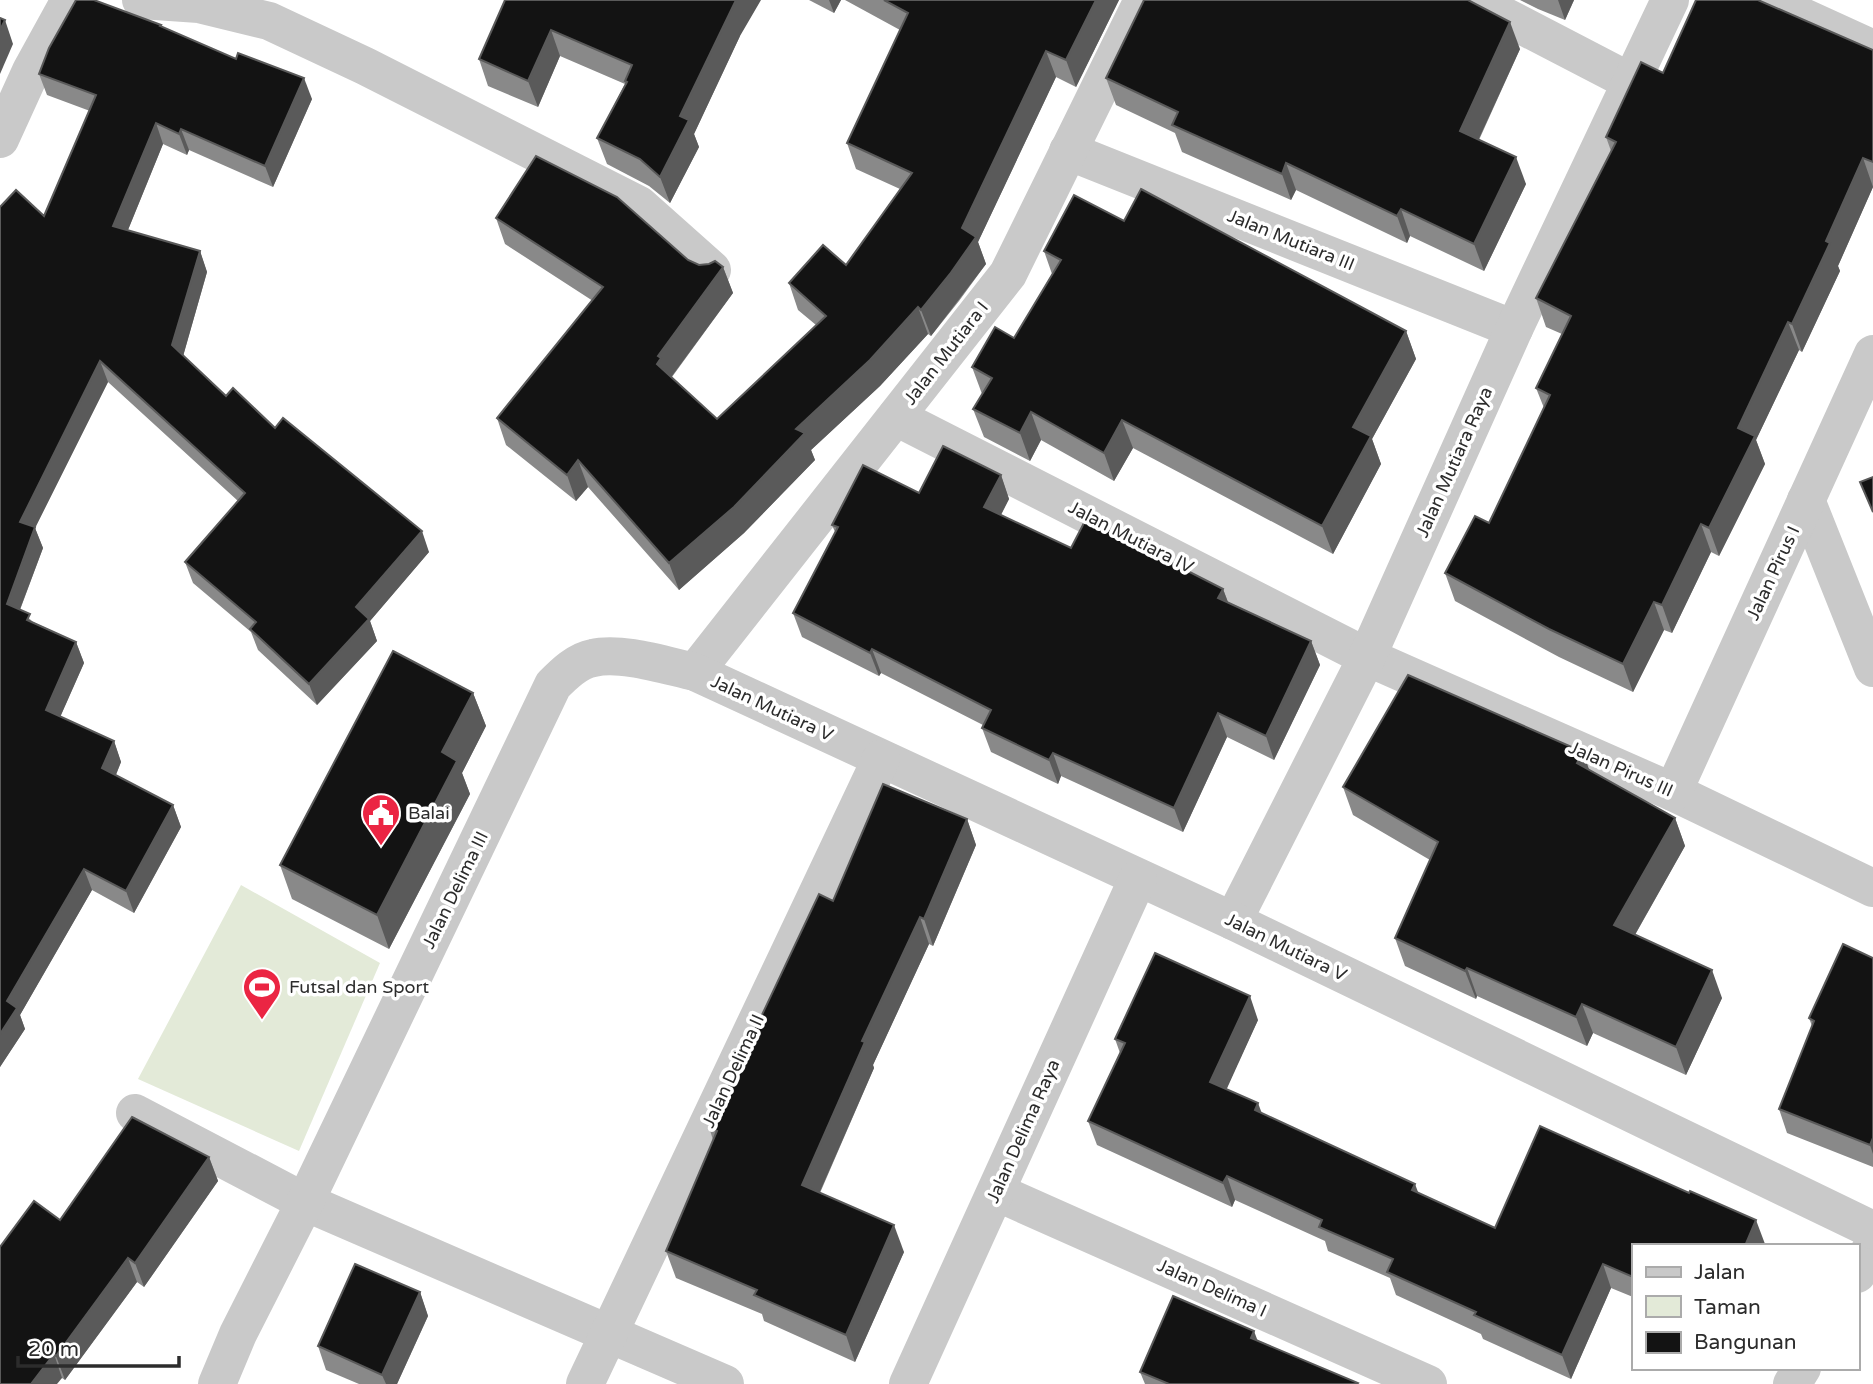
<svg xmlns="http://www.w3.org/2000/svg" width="1873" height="1384" viewBox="0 0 1873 1384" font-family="'Varela Round',sans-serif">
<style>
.green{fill:#e3ead8}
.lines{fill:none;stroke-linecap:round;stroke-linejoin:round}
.minor{stroke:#c9c9c9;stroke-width:38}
.wall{fill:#898989}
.shaded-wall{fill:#5a5a5a}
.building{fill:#131313;stroke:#5a5a5a;stroke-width:2}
.labels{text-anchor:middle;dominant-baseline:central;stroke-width:7;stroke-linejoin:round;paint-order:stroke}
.street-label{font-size:18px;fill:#2c2c2c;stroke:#fff}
.poi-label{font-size:18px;fill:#2c2c2c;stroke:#fff;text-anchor:start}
</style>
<rect width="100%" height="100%" fill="#fff"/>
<path class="green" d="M241,885l139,78 -81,188 -161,-72z"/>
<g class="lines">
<g class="minor">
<path d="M141,0l58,4 70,17 96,45 274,139 73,65"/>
<path d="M1473,0l158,82"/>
<path d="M1766,0l107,49"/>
<path d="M0,139l31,-68 39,-71"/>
<path d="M1068,151l446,178"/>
<path d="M896,417l471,240 306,135 200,96"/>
<path d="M1806,500l67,168"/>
<path d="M695,672l313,-398 135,-274"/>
<path d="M1673,792l200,-438"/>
<path d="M1233,921l134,-264 147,-328 156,-329"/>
<path d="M135,1113l170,89 420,182"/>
<path d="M996,1192l432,192"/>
<path d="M1857,1274l16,-29"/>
<path d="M217,1384l21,-50 67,-132 248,-517c11,-11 24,-24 40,-27 28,-7 74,8 102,14l538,249 640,309"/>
<path d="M585,1384l296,-625"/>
<path d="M908,1384l230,-506"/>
<path d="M1792,1384l10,-16"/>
</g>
</g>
<g class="wall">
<path d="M505,0l235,36 -46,98 5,13 -29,56 -21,-17 -42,-22 -10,-26 28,-54 -65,-28 -22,51 -50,-21 -9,-27z"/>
<path d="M809,0h32l-7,13z"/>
<path d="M845,0h274l-43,87 -20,-10 -78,165 8,22 -27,37 -28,35 -3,-2 -48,52 -69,64 4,10 -71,73 -65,57 -91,-103 -12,14 -70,-56 -9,-27 96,-117 -88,-57 -9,-26 192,42 11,5 24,2 10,26 -61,84 45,42 99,-94 -18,-15 -9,-27 57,-18 54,-76 -44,-20 -9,-26 53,-113z"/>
<path d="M1520,0h54l-9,20 -27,-11z"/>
<path d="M161,25l1,2 150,72 -39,88 -84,-37 -2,5 -24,-11 -35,86 72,21 7,21 -24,84 43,40 49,32 154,124 -59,69 7,20 -60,64 -59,-55 -7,-18 -58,-49 -8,-21 53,-61 -130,-119 -73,146 8,20 -23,62 13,12 43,20 8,21 -24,54 54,24 7,21 -5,13 57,30 8,22 -47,86 -42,-23 -72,125 5,14 -25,38 16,-877 28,26 46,-105 -43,-16 -8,-21z"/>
<path d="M1520,49l-41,91 47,44 -42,87 -74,-35 -3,7 -111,-53 -5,10 -109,-48 -7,-19 -59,-28 -10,-27z"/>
<path d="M1873,50v137l-35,79 2,5 -38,81 -3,-2 -43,90 9,24 -46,92 -8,-4 -39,81 -8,-3 -31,62 -74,-35 -104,-56 -10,-28 44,-50 55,-115 -8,-20 26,-54 -16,-7 -10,-29 75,-147 -5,-14 57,-64z"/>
<path d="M1124,221l282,110 10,28 -44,80 9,25 -48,90 -200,-106 -19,33 -73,-41 -11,21 -46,-24 -11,-28 9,-15 -10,-27 42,-29 38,-64 -8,-23z"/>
<path d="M1001,475l8,24 -8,16 70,33 152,41 5,13 83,39 9,24 -46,95 -47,-23 -44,95 -122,-56 -3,8 -67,-32 -9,-24 1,-3 -102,-52 -2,3 -77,-39 -9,-24 42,-81 -3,-7 87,-32z"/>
<path d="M473,693l13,33 -24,47 8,21 -81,155 -97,-50 -12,-34z"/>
<path d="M1583,752l6,18 86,48 10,28 -50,89 87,63 -36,77 -93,-42 -6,13 -110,-50 -1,3 -71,-33 -10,-28 35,-78 -77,-45 -10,-28z"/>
<path d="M967,819l9,26 -43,101 -4,-2 -56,121 1,3 -54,125 84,59 -49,110 -91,-41 -2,-7 -86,-36 -10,-27 47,-111 -4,-13z"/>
<path d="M1873,958v209l-86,-34 -8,-24 33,-83 -3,-8z"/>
<path d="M1258,1020l-32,69 36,24 156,80 77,35 270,16 -1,2h-131v51l-22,-9 -40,91 -88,-40 -2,-5 -85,-39 -6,-17 -62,-27 -3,-10 -90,-41 -3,7 -135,-62 -9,-24 32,-68 -5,-14z"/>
<path d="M209,1157l9,24 -74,106 -7,-5 -72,98 -3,-2 -62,6 60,-164z"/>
<path d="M420,1292l8,24 -31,68h-38l-33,-14 -8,-24z"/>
<path d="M1257,1340l101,44h-213l-5,-12z"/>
</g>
<g class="shaded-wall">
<path d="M736,0h25l-21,36 -46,98 5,13 -29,56 -10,-26 20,-61z"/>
<path d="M829,0h12l-7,13z"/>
<path d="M1096,0h23l-43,87 -10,-27z"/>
<path d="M1558,0h16l-9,20z"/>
<path d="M5,20l8,24 -13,30v-44z"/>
<path d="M1510,22l10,27 -50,109 -10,-27z"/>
<path d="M551,30l9,26 -22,51 -10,-26z"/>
<path d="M1046,51l10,26 -78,165 8,22 -55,72 -10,-26 41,-82z"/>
<path d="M304,78l8,21 -39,88 -8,-21z"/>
<path d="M156,123l7,21 -42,103 -8,-21z"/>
<path d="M181,129l8,21 -2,5 -8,-21z"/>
<path d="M1516,157l10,27 -42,87 -10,-27z"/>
<path d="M1863,158l10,29 -35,79 2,5 -38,81 -10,-28 34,-83z"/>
<path d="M1286,163l10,27 -5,10 -9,-26z"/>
<path d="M1401,209l9,27 -3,7 -10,-27z"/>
<path d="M200,251l7,21 -27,95 -8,-22z"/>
<path d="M723,267l10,26 -64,87 -12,-16 1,-8z"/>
<path d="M918,307l10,27 -48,52 -69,64 4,10 -71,73 -65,57 -10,-27 127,-134z"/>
<path d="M1788,322l11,28 -43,90 9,24 -46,92 -10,-28 29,-100z"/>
<path d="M1406,331l10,28 -44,80 9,25 -48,90 -11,-28 31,-99z"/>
<path d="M100,361l8,21 -73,146 8,20 -29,77 -7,-21 13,-82z"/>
<path d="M1031,412l10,28 -11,21 -10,-28z"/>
<path d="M1122,420l11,28 -19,33 -10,-28z"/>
<path d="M578,460l10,27 -12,14 -9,-26z"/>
<path d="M1001,475l8,24 -16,31 -9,-23z"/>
<path d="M1701,524l10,28 -39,81 -10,-28z"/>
<path d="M422,531l7,21 -59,69 7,20 -60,64 -8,-21 47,-77z"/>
<path d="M1223,589l9,24 -14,-15z"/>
<path d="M1654,602l10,28 -31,62 -10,-28z"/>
<path d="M1311,641l9,24 -46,95 -8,-24z"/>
<path d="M76,642l8,21 -30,68 -8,-21z"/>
<path d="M872,649l9,24 -2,3 -9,-23z"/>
<path d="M473,693l13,33 -24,47 8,21 -81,155 -12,-34 65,-163z"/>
<path d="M1218,713l9,24 -44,95 -9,-24z"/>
<path d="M114,741l7,21 -11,27 -8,-21z"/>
<path d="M1583,752l10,29 -16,-18z"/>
<path d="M1053,753l8,23 -3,8 -9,-24z"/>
<path d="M173,805l8,22 -47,86 -8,-22z"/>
<path d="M1675,818l10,28 -61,108 -10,-29z"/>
<path d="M967,819l9,26 -43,101 -9,-27z"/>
<path d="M84,869l8,21 -72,125 5,14 -25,38v-33l7,-33z"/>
<path d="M920,917l9,27 -56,121 1,3 -63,144 -9,-27 60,-144z"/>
<path d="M1467,968l10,28 -1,3 -11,-28z"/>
<path d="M1712,970l10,28 -36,77 -10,-28z"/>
<path d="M1250,996l8,24 -39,86 -9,-24z"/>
<path d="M1582,1004l11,29 -6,13 -11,-29z"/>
<path d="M1258,1103l9,24 -12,-17z"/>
<path d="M1873,1138v16l-3,-9z"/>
<path d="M209,1157l9,24 -74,106 -9,-24z"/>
<path d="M1227,1176l8,24 -3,7 -9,-24z"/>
<path d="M1415,1184l9,24 -12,-18z"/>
<path d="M1756,1220l9,24 -1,2h-19z"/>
<path d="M894,1225l10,27 -49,110 -9,-27z"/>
<path d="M128,1258l9,24 -72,98 -9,-24z"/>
<path d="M1603,1264l8,24 -40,91 -9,-24z"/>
<path d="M420,1292l8,24 -31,68h-11l-4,-9z"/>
<path d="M1254,1331l9,24 -12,-17z"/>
<path d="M54,1354l8,24 -5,6h-26z"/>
</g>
<g class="building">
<path d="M76,0h18l67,25 -1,1 76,33 2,-6 66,25 -39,88 -84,-37 -2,5 -23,-11 -43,103 87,25 -28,94 54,51 7,-8 42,40 8,-10 139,113 -66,76 13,12 -60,65 -59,-55 6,-7 -71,-60 60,-69 -145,-132 -80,161 15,5 -28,77 23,10 -3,6 49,22 -30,68 68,31 -12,27 71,37 -47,86 -42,-22 -77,132 10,7 -17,26v-827l16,-17 28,26 52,-121 -57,-21 10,-26z"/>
<path d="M505,0h231l-56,116 9,4 -29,57 -20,-18 -43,-21 30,-56 -2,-1 7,-16 -81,-35 -23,51 -49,-22z"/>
<path d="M884,0h212l-30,60 -20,-9 -84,177 14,9 -26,37 -29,36 -3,-3 -48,53 -74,69 9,4 -71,74 -65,56 -91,-103 -11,15 -70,-57 106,-131 -107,-69 40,-62 81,41 71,63 11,5 10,-1 6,-3 8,6 -65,89 3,2 -4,6 60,55 109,-103 -37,-33 34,-38 23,20 66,-92 -65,-30 61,-130z"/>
<path d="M1144,0h324l42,22 -50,109 56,26 -42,87 -73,-35 -4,7 -111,-53 -4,11 -110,-49 6,-13 -72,-34z"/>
<path d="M1696,0h62l115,50v112l-10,-4 -37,83 4,2 -38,81 -4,-2 -50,106 17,8 -46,92 -8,-4 -39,81 -8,-3 -31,62 -74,-35 -104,-56 30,-57 14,7 61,-128 -14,-7 35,-72 -35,-18 80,-156 -10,-5 35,-75 22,11z"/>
<path d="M0,18l5,2 -5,10z"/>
<path d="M1141,189l265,142 -53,96 18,9 -49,90 -200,-106 -18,33 -73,-41 -11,21 -47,-24 19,-31 -20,-11 23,-40 19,11 47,-78 -17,-9 30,-56 50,26z"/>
<path d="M943,446l58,29 -17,32 87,41 15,-29 137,70 -5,9 93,43 -45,95 -48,-23 -44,95 -121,-55 -4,7 -67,-32 9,-18 -119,-61 -2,4 -77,-40 45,-86 -6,-2 31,-60 56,28z"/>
<path d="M1873,477v35l-13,-30z"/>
<path d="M393,651l80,42 -31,59 15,9 -80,154 -97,-50z"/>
<path d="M1408,675l175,77 -6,11 98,55 -61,107 98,45 -36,77 -94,-43 -6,13 -109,-49 -2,3 -70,-33 43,-96 -95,-55z"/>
<path d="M883,784l84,35 -43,100 -4,-2 -58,124 3,1 -63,143 92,40 -48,110 -92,-40 3,-5 -91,-39 51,-120 -8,-4 110,-233 14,7z"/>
<path d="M1843,944l30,14v180l-3,7 -91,-36 35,-88 -5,-3z"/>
<path d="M1155,953l95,43 -40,86 48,21 -3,7 160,74 -3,6 83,38 45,-102 149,67 1,-2 66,29 -11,26h-112v31l-30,-13 -41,91 -88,-40 2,-3 -89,-40 6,-13 -74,-32 3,-7 -95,-44 -4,7 -135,-62 37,-78 -10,-4z"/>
<path d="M132,1117l77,40 -74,106 -7,-5 -72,98 -2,-2 -23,30h-31v-137l34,-46 26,19z"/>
<path d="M355,1264l65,28 -38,83 -64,-29z"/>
<path d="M1173,1296l81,35 -3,7 107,45 -1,1h-188l-29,-12z"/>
</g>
<defs>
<symbol id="civic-pin" viewBox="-11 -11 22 30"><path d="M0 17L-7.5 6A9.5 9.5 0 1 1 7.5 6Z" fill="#eb2543" stroke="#fff"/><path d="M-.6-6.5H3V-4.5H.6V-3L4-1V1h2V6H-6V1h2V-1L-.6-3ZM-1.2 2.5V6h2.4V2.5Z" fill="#fff"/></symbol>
<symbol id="stadium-pin" viewBox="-11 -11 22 30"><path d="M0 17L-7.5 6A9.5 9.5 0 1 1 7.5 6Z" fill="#eb2543" stroke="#fff"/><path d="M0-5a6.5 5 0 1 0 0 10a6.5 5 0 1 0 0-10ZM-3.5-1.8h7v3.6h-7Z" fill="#fff"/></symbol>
</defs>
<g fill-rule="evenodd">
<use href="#civic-pin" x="359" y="791" width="44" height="60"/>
<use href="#stadium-pin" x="240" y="965" width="44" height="60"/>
</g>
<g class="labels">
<g class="street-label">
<text transform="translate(1291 240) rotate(22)">Jalan Mutiara III</text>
<text transform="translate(946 353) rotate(-52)">Jalan Mutiara I</text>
<text transform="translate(1454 462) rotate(-66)">Jalan Mutiara Raya</text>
<text transform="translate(1131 537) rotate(27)">Jalan Mutiara IV</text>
<text transform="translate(1773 573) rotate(-65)">Jalan Pirus I</text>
<text transform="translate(772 708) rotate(25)">Jalan Mutiara V</text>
<text transform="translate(1621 769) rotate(24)">Jalan Pirus III</text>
<text transform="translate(455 890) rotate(-64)">Jalan Delima III</text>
<text transform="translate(1286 947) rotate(26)">Jalan Mutiara V</text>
<text transform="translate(733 1071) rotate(-65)">Jalan Delima II</text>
<text transform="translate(1023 1131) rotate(-66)">Jalan Delima Raya</text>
<text transform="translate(1212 1288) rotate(24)">Jalan Delima I</text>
</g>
<g class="poi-label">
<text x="408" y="813">Balai</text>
<text x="289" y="987">Futsal dan Sport</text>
</g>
</g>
<rect x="1632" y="1244" width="228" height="126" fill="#ffffff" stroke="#ababab" stroke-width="2"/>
<rect x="1646" y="1267" width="35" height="10" fill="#c9c9c9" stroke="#ababab" stroke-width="2"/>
<text x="1694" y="1279" font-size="21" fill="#2c2c2c">Jalan</text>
<rect x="1646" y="1296" width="35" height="21" fill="#e3ead8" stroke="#ababab" stroke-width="2"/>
<text x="1694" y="1314" font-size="21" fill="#2c2c2c">Taman</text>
<rect x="1646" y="1332" width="35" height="21" fill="#131313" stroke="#ababab" stroke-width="2"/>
<text x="1694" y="1349" font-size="21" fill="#2c2c2c">Bangunan</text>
<path d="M18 1356v10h161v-10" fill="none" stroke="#2c2c2c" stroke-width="3.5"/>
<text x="28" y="1356" font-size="21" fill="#2c2c2c" stroke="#ffffff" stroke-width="5" paint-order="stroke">20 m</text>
</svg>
